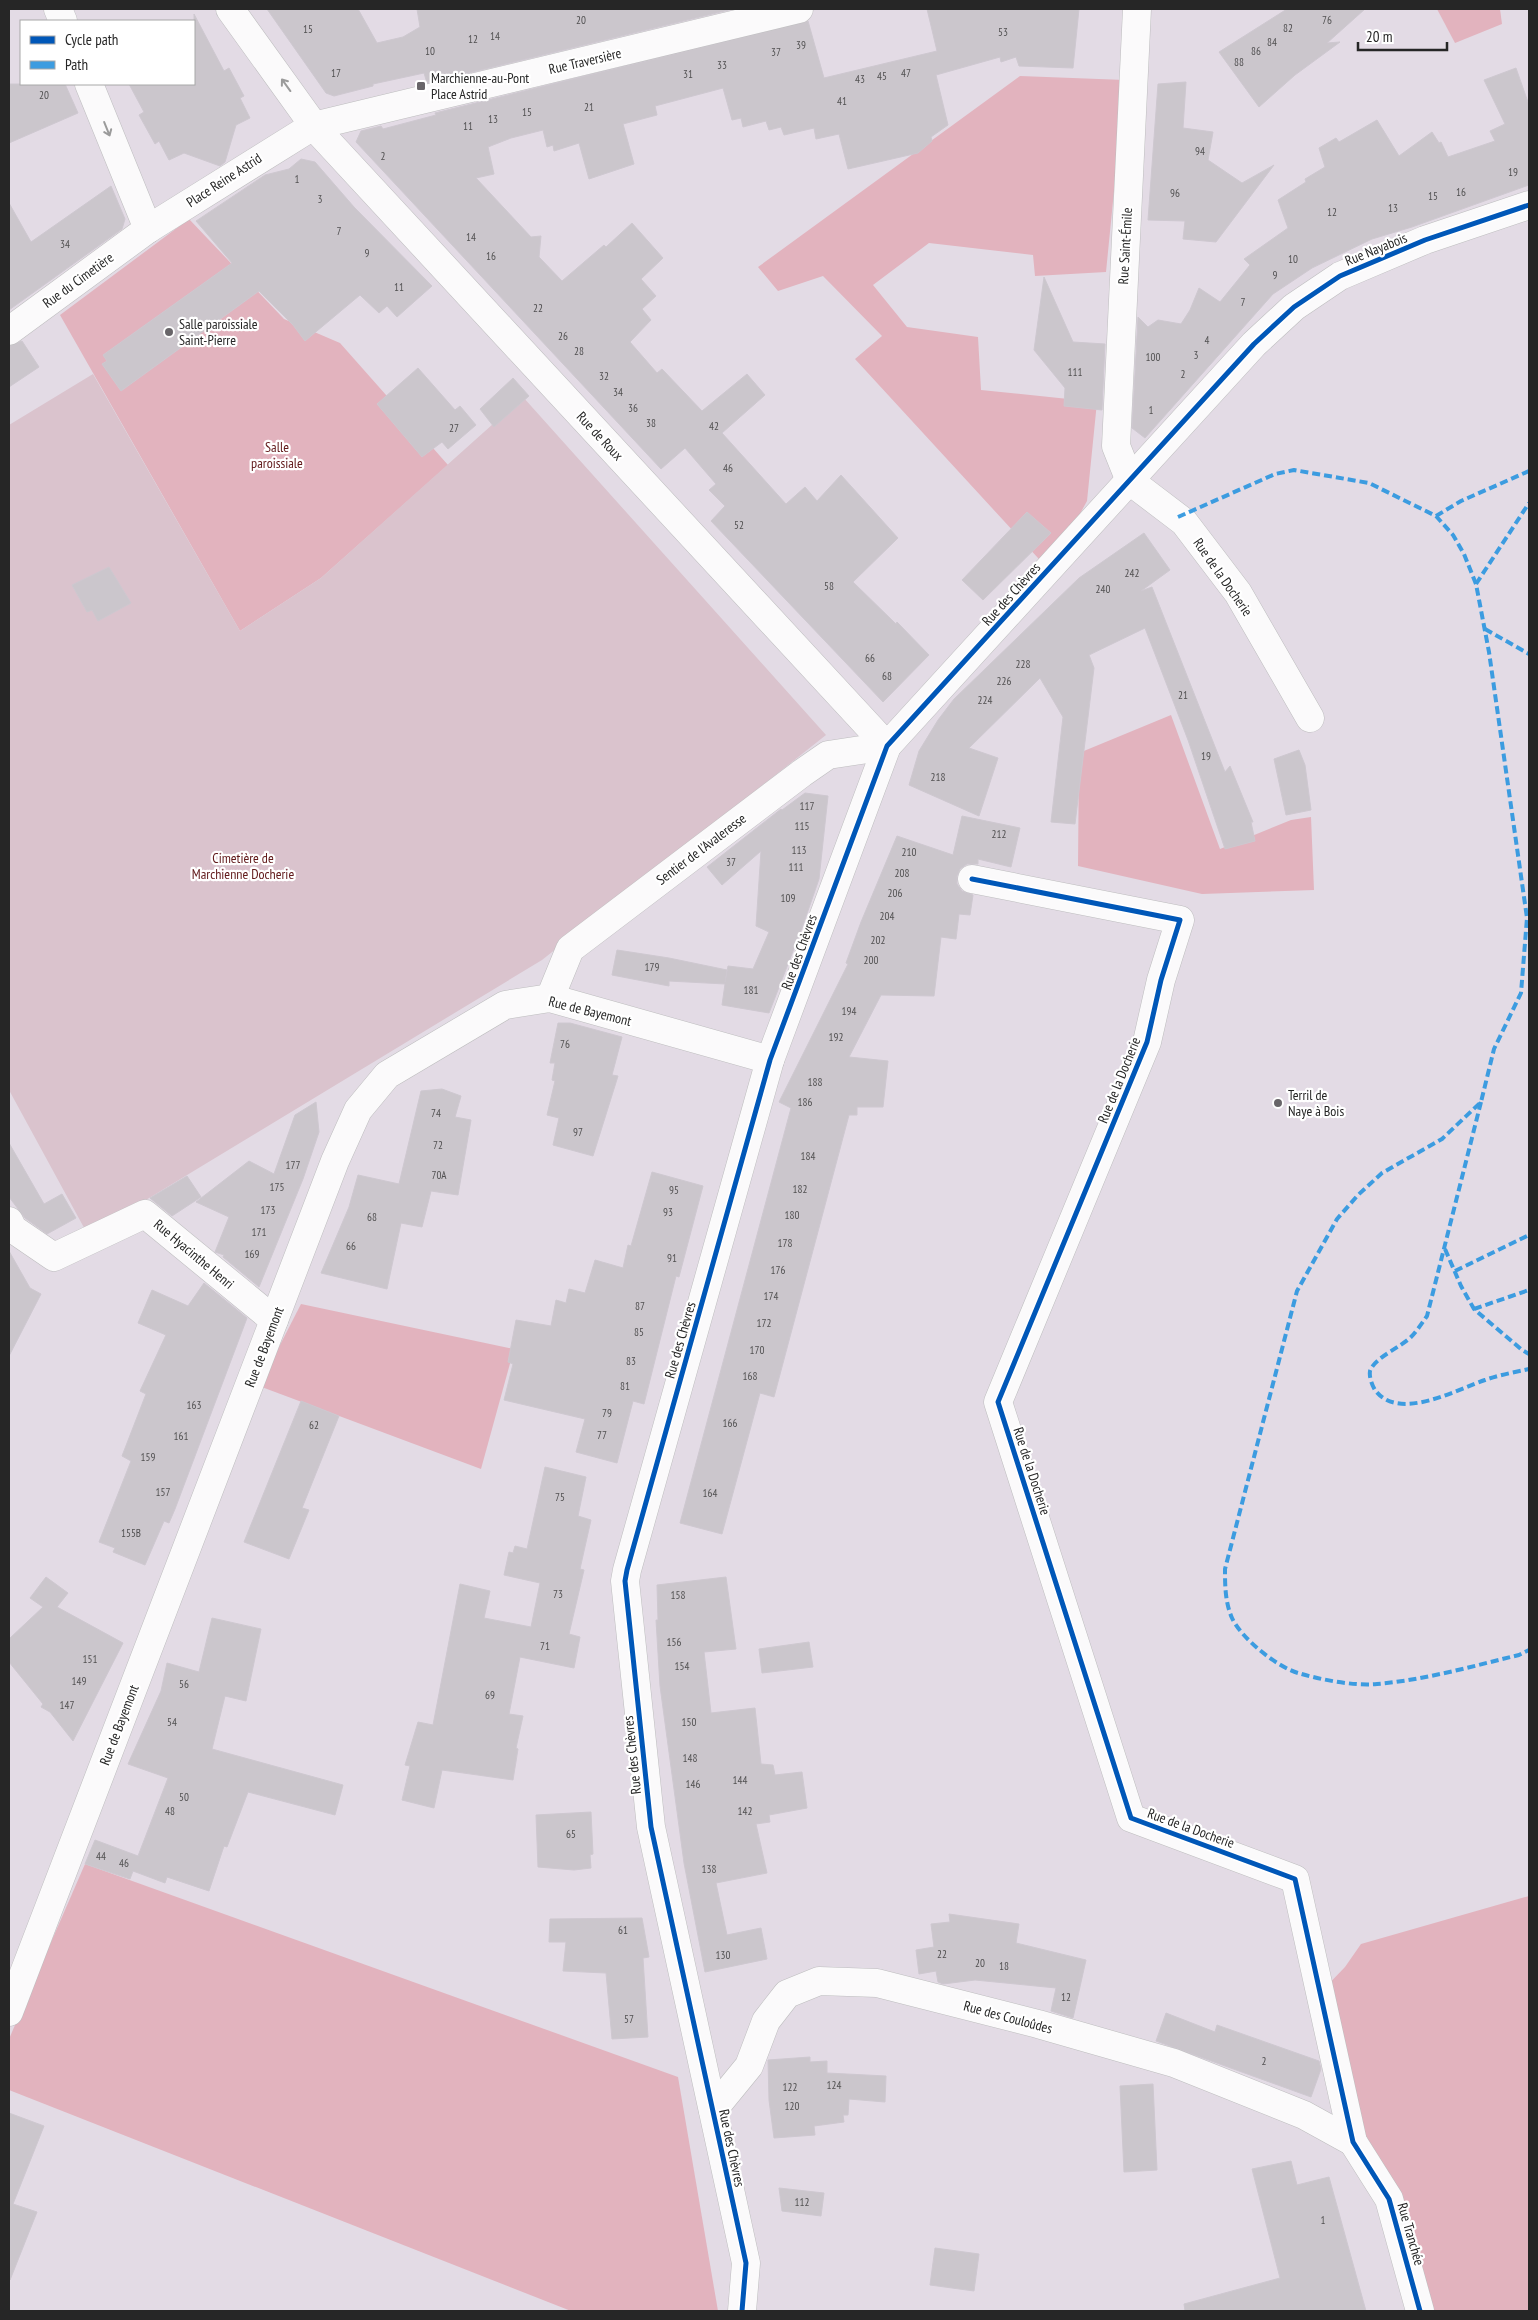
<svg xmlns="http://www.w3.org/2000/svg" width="1538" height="2320" viewBox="0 0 1538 2320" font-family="'PT Sans Narrow',sans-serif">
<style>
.green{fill:#e2b3be}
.cemetery{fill:#dac3cd}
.building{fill:#cbc6cc;stroke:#cec8d0}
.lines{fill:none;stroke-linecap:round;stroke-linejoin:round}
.street-casing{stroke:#bdbdbe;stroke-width:29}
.street{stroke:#fbfafb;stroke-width:28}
.quiet{stroke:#3c9ce0;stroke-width:4;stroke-dasharray:8 4;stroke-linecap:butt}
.cycleway-casing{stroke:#fff;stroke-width:8}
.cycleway{stroke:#0057b8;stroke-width:5}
.oneway{stroke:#9b9b9b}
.poi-dot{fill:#686569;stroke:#fff;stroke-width:2}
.labels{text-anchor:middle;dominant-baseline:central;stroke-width:4.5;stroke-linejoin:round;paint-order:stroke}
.number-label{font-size:11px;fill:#515051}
.street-label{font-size:14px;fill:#262626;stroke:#fff}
.poi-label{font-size:14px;fill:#262626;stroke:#fff;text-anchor:start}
.park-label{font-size:14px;fill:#61191a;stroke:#fff}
</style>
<rect width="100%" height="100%" fill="#e3dbe5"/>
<g class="green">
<path d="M1437,9h63l2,15 -47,19z"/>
<path d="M1020,76l105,4 -19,192 -71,4 -2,-21 -104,-12 -56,42 34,42 71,10 3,53 116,12 -10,99 -38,69 -194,-211 27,-23 -59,-60 -45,15 -20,-24z"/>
<path d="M189,219l95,100 56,24 108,122 -127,113 -81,53 -180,-316z"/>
<path d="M1171,715l49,134 71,-29 20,-3 3,73 -112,4 -124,-28 1,-113z"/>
<path d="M301,1304l213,45 -33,120 -222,-83z"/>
<path d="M85,1864l593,213 40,234h-147l-562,-221v-51z"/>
<path d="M1529,1896v415h-109l-67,-169 -33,-149 25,-26 16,-23z"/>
</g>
<path class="cemetery" d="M93,374l147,257 81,-53 202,-181 303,338 -284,225 -454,275 -79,-145v-665z"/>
<g class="building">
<path d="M267,9h91l19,34 26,-6 17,-10 -3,-18h316l-306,74 -3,-10 -51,11v2l-39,10 -8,-3z"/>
<path d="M927,9h152l-6,59 -54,-2 -3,-9 -15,5 -1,-5 -64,18 12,50 -17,12 1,4 -14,12 -70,16 -9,-35 -23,5 -2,-11 -30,7 -3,-8 -12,3 -3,-9 -23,6 -2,-9 -9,2 -9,-32 -68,18 2,9 -34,9 11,40 -45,15 -10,-36 -25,8 -1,-6 -6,2 -4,-17 -32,8 -23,9 6,27 -18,4 55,59 10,-1 -2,21 23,24 42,-36 2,2 26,-24 31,35 -22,21 15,17 -14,13 9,11 -21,22 27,31 5,-4 40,42 45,-37 18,21 -43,38 64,71 19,-17 12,14 24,-26 57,63 -45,44 43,42 1,-2 32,33 -46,47 -172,-181 14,-15 -16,-16 7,-6 -31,-36 -24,21 -305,-327 5,-11 20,-5 2,3 53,-14 -1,-2 373,-92 16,57 113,-27z"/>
<path d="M1287,9h78l-38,34 13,-1 -45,33 -36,32 -40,-55z"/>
<path d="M194,14l30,57 5,-3 15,28 -4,2 10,20 -14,7 -11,37 -5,4 -36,-13 -15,7 -10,-19 -4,3 -16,-29 5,-3 -15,-28h65z"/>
<path d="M1516,68l13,37v80l-117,42 -40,12 -60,29 -39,26 -128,144 -13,-10 6,-111 10,10 10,-7 23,4 9,-14 9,-22 21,14 30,-37 -6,-6 44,-31 -10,-28 28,-18 -1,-3 20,-12 -6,-19 17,-10 3,4 38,-22 22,36 33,-24 7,11 2,-1 7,15 47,-16 -5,-10 15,-7 -21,-44z"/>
<path d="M1186,82l-3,46 30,4 -5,28 34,23 32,-18 -58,77 -33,-3 2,-18 -37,-1 10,-136z"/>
<path d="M9,84h56l13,29 -69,30z"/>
<path d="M301,159l14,3 39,45 78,79 -35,31 -10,-11 -8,7 -19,-18 -55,46 -12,-16 -34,-34 -138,100 -19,-27 5,-3 -4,-6 129,-92 -36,-42 69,-46 24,-6z"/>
<path d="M111,186l14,33 -3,10 -113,81v-107l22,39z"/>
<path d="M1044,277l29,65 32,2 -3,66 -38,-4 1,-18 -31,-38z"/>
<path d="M22,341l17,26 -30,20v-41z"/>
<path d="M418,368l37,42 5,-4 16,19 -28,24 -6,-7 -20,15 -45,-53z"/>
<path d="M513,378l16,18 -35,31 -14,-18z"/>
<path d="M1027,512l24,21 -68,67 -21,-20z"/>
<path d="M1144,533l26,37 -29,21 11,-4 73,185 5,-6 23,56h-2l4,19 -30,8 -37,-109 -43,-112 -56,27 5,13 -19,156 -24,-2 12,-105 -23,-39 -71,70 29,10 -19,58 -70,-31 10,-34 19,-31 16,-21 125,-121z"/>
<path d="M109,567l22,36 -33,18 -6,-11 -5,2 -15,-27z"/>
<path d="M1299,750l6,15 6,45 -25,5 -12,-56z"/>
<path d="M805,793l23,3 -9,83 -17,49 -33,85 -47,-8 3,-21 -56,-3v5l-57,-11 5,-25 52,8 58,12 -2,12 3,-16 25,3 16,-37 -13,-6 5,-75 -39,34 -15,-18 74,-58 1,1z"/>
<path d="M962,816l58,12 -9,39 -33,-8v5h-11l-7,5 -3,7v8l5,7 11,4 -3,20 -11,-1 -3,25 -15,-2 -7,59 -53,-1 -32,62 39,4 -5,46h-26v8h-8l-75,282 -14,-4 -38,141 -42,-11 111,-415 -12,-6 69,-138 -2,-1 15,-41 36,-86 56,19z"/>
<path d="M558,1023h12l52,14 -10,38 6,1 -25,80 -40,-11 6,-27 -12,-3 8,-34 -3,-1 3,-17h-5z"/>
<path d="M442,1089l19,7 -6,21 16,3 -13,75 -27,-4 -9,36 -21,-4 -14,66 -66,-16 28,-66 9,-32 41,9 22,-93z"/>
<path d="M316,1102l3,30 -16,47 -44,108 -36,-30 1,-2 -9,-3 14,-35 -33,-15 53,-41 25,13 21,-59z"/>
<path d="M9,1143l35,61 18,-10 14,24 -29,16 -22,-16 -16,-21z"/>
<path d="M652,1172l51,14 -24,91 -3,-1 -32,128 -11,-3 -16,62 -41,-11 9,-33 -81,-19 9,-36 -5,-2 8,-42 35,6 5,-26 10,3 3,-14 16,4 10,-33 28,8 5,-23 3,1z"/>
<path d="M187,1176l14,21 -29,19 -22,-18z"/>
<path d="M9,1251l21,37 11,6 -32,62z"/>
<path d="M204,1283l43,35 -72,191 -6,14 -5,-2 -19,44 -32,-13 2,-4 -16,-6 32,-81 -9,-5 24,-62 -6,-3 26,-56 -28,-12 14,-33 36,16z"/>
<path d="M301,1401l38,15 -37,92 7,2 -20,49 -45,-17z"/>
<path d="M545,1467l41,10 -8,39 13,4 -11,49 4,1 -15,64 11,3 -6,31 -54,-11 -11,57 14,2 -7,32 2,1 -5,31 -71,-10 -8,38 -32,-8 8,-34 -5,-1 13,-43 15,3 27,-141 30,7 -6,27 47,9 9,-44 -36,-8 5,-23 4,1 2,-7 12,3z"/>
<path d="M46,1577l22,16 -11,14 66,36 -50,98 -23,-29 -9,-5 2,-3 -34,-42v-23l34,-32 -13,-9z"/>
<path d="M726,1577l10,72 -32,3 7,61 44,-5 6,56 12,1 2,10 27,-3 5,36 -38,7 1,7 -14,2 11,49 -51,10 11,52 34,-7 6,31 -62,13 -21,-109 -24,-177 -4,-66h2l-1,-35z"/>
<path d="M212,1618l49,11 -15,72 -21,-5 -13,53 131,36 -8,30 -87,-23 -21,55 -3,-1 -15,45 -42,-14 -2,6 -32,-12 -3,8 -45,-15 10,-24 43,16 30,-78 -40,-14 33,-73 6,-28 32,9z"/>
<path d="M809,1642l4,25 -51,6 -3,-24z"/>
<path d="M591,1812l2,42 -3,1 1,13 -17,2 -36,-3 -2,-52z"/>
<path d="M949,1914l70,10 -3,19 70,17 -13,58 -22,-7 5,-23 -81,-8 -32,4 -5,-2 -2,-11 -17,3 -3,-24 18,-3 -3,-23 19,-2z"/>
<path d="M642,1918l7,39 -6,1 5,79 -36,2 -6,-66 -43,-2 3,-29h-17l1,-23z"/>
<path d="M1166,2013l49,19 2,-7 102,36 2,8 -10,28 -155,-56z"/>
<path d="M810,2057v5l17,-1v12l59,3 -1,26 -36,-3 -1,16h-5l1,7 -30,4 1,9 -41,3 -5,-38 -1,-40z"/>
<path d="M1153,2084l4,86 -33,2 -4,-86z"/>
<path d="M9,2113l35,13 -31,78 24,8 -27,68z"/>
<path d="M1291,2161l6,24 32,-8 37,134h-181l-1,-7 96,-26 -28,-109z"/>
<path d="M779,2188l45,5 -3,23 -39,-5z"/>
<path d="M935,2248l44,6 -5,37 -44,-6z"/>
</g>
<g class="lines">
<defs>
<g id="street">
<path d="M58,9l5,12"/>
<path d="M230,9l87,121 570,616"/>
<path d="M89,84l59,145"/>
<path d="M9,331l139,-102 165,-103 486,-117"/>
<path d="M1130,481l-14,-35 21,-437"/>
<path d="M1130,481l54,41 54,71 72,125"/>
<path d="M972,879l208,41 -19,60 -14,62 -149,360 133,416 164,61 58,263 36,57 31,112"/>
<path d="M550,998l20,-49 232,-176 26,-18 59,-9"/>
<path d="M9,1221l4,8 41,28 91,-43 129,106"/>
<path d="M9,2012l326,-851 23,-51 29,-35 118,-70 45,-7 220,62"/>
<path d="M713,2110l36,-44 17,-45 21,-27 32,-13 58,2 161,41 136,39 130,52 49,27"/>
<path d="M742,2311l4,-48 -95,-436 -26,-246 2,-11 143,-510 117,-314 367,-402 40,-37 46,-31 85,-36 104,-35"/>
</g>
</defs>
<use href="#street" class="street-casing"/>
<use href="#street" class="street"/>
<g class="quiet">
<path d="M1436,516l25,-15 68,-30"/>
<path d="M1178,517l97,-43 19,-4 75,13 67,33 17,19 11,19 12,30 13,68 38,266 -6,75 -27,56 -13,53 -39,37 -60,34 -24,22 -21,24 -40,72 -72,278c0,16 0,33 7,49 9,20 45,49 66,55 24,7 55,13 79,11 48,-4 96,-18 142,-29l10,-5"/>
<path d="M1476,584l53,-81"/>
<path d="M1485,629l44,25"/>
<path d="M1481,1102l-54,214c-5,7 -10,15 -16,21 -10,10 -37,21 -41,34 -1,6 2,14 5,19 23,32 81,0 110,-10 14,-5 30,-8 44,-11"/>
<path d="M1445,1249l16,37 13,23 48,41 7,4"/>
<path d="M1455,1271l74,-36"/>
<path d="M1474,1309l55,-19"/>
</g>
<defs>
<g id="cycleway">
<path d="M972,879l208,41 -19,60 -14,62 -149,360 133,416 164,61 58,263 36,57 31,112"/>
<path d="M742,2311l4,-48 -95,-436 -26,-246 2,-11 143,-510 117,-314 367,-402 40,-37 46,-31 85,-36 104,-35"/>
</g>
</defs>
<use href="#cycleway" class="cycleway-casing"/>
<use href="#cycleway" class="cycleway"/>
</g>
<defs><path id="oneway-shaft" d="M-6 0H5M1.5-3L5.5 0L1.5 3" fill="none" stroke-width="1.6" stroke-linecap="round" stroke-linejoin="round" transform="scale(1.25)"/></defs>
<g class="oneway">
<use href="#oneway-shaft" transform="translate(286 85) rotate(-126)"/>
<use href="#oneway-shaft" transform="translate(107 129) rotate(68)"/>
</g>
<g class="poi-dot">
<rect x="416" y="81" width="10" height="10" rx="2.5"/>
<circle cx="169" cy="332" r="5"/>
<circle cx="1278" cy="1103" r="5"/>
</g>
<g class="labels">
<g class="number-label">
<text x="581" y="20">20</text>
<text x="1327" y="20">76</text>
<text x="1288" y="28">82</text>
<text x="308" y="29">15</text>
<text x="1003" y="32">53</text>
<text x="495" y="36">14</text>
<text x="473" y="39">12</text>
<text x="1272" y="42">84</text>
<text x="801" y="45">39</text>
<text x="430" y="51">10</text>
<text x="1256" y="51">86</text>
<text x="776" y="52">37</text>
<text x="1239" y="62">88</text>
<text x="722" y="65">33</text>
<text x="336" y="73">17</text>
<text x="906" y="73">47</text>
<text x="688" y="74">31</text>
<text x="882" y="76">45</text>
<text x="860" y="79">43</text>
<text x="44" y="95">20</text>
<text x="842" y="101">41</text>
<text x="589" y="107">21</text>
<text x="527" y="112">15</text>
<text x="493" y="119">13</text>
<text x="468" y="126">11</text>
<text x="1200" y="151">94</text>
<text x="383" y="156">2</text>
<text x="1513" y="172">19</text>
<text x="297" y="179">1</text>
<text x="1461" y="192">16</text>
<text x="1175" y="193">96</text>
<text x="1433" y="196">15</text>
<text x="320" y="199">3</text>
<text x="1393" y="208">13</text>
<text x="1332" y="212">12</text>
<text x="339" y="231">7</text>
<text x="471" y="237">14</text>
<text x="65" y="244">34</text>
<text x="367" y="253">9</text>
<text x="491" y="256">16</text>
<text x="1293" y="259">10</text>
<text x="1275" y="275">9</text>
<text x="399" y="287">11</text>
<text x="1243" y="302">7</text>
<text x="538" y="308">22</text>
<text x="563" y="336">26</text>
<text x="1207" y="340">4</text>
<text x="579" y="351">28</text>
<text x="1196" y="355">3</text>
<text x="1153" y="357">100</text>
<text x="1075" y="372">111</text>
<text x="1183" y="374">2</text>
<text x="604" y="376">32</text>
<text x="618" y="392">34</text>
<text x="633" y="408">36</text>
<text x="1151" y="410">1</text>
<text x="651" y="423">38</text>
<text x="714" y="426">42</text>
<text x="454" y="428">27</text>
<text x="728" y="468">46</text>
<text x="739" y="525">52</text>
<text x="1132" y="573">242</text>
<text x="829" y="586">58</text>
<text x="1103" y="589">240</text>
<text x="870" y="658">66</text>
<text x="1023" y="664">228</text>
<text x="887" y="676">68</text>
<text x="1004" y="681">226</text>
<text x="1183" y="695">21</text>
<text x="985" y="700">224</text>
<text x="1206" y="756">19</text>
<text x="938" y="777">218</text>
<text x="807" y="806">117</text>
<text x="802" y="826">115</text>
<text x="999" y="834">212</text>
<text x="799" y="850">113</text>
<text x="909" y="852">210</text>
<text x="731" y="862">37</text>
<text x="796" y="867">111</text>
<text x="902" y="873">208</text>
<text x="895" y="893">206</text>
<text x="788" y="898">109</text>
<text x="887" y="916">204</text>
<text x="878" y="940">202</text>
<text x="871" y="960">200</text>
<text x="652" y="967">179</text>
<text x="751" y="990">181</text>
<text x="849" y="1011">194</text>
<text x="836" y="1037">192</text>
<text x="565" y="1044">76</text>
<text x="815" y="1082">188</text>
<text x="805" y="1102">186</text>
<text x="436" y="1113">74</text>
<text x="578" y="1132">97</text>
<text x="438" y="1145">72</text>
<text x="808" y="1156">184</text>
<text x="293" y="1165">177</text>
<text x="439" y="1175">70A</text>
<text x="277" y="1187">175</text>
<text x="800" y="1189">182</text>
<text x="674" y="1190">95</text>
<text x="268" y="1210">173</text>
<text x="668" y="1212">93</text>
<text x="792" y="1215">180</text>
<text x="372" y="1217">68</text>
<text x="259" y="1232">171</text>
<text x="785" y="1243">178</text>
<text x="351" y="1246">66</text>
<text x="252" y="1254">169</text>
<text x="672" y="1258">91</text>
<text x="778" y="1270">176</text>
<text x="771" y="1296">174</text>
<text x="640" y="1306">87</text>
<text x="764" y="1323">172</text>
<text x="639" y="1332">85</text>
<text x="757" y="1350">170</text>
<text x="631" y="1361">83</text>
<text x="750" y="1376">168</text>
<text x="625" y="1386">81</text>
<text x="194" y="1405">163</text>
<text x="607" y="1413">79</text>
<text x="730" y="1423">166</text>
<text x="314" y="1425">62</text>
<text x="602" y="1435">77</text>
<text x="181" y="1436">161</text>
<text x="148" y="1457">159</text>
<text x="163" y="1492">157</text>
<text x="710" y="1493">164</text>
<text x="560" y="1497">75</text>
<text x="131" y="1533">155B</text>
<text x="558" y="1594">73</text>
<text x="678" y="1595">158</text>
<text x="674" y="1642">156</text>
<text x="545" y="1646">71</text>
<text x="90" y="1659">151</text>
<text x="682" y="1666">154</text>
<text x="79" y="1681">149</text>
<text x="184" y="1684">56</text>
<text x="490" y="1695">69</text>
<text x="67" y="1705">147</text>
<text x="172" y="1722">54</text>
<text x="689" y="1722">150</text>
<text x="690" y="1758">148</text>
<text x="740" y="1780">144</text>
<text x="693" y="1784">146</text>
<text x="184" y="1797">50</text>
<text x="170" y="1811">48</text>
<text x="745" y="1811">142</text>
<text x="571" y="1834">65</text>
<text x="101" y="1856">44</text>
<text x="124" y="1863">46</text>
<text x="709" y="1869">138</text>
<text x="623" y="1930">61</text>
<text x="942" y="1954">22</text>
<text x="723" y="1955">130</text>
<text x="980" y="1963">20</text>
<text x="1004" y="1966">18</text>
<text x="1066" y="1997">12</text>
<text x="629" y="2019">57</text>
<text x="1264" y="2061">2</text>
<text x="834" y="2085">124</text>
<text x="790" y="2087">122</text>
<text x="792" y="2106">120</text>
<text x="802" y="2202">112</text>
<text x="1323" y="2220">1</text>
</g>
<g class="street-label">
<text transform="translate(585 61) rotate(-13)">Rue Traversière</text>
<text transform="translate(224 180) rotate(-33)">Place Reine Astrid</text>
<text transform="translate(1125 246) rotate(-87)">Rue Saint-Émile</text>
<text transform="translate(1376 249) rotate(-22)">Rue Nayabois</text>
<text transform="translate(78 280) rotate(-36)">Rue du Cimetière</text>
<text transform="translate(600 436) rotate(47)">Rue de Roux</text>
<text transform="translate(1223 577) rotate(55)">Rue de la Docherie</text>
<text transform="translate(1011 594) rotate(-48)">Rue des Chèvres</text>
<text transform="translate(701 849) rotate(-37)">Sentier de l'Avaleresse</text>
<text transform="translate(799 952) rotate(-70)">Rue des Chèvres</text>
<text transform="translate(590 1011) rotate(14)">Rue de Bayemont</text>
<text transform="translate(1119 1080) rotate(-68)">Rue de la Docherie</text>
<text transform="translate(194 1254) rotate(40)">Rue Hyacinthe Henri</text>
<text transform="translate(680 1340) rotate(-74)">Rue des Chèvres</text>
<text transform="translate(264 1347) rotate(-69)">Rue de Bayemont</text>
<text transform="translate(1032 1471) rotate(72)">Rue de la Docherie</text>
<text transform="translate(119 1725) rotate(-69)">Rue de Bayemont</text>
<text transform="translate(632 1755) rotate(-96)">Rue des Chèvres</text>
<text transform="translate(1191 1828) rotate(20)">Rue de la Docherie</text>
<text transform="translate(1008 2017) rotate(15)">Rue des Couloûdes</text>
<text transform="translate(732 2148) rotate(78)">Rue des Chèvres</text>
<text transform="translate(1411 2234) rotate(74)">Rue Tranchée</text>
</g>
<g class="poi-label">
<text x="431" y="78">Marchienne-au-Pont<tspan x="431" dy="16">Place Astrid</tspan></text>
<text x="179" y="324">Salle paroissiale<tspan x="179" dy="16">Saint-Pierre</tspan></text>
<text x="1288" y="1095">Terril de<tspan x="1288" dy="16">Naye à Bois</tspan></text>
</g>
<g class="park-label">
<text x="277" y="447">Salle<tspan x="277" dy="16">paroissiale</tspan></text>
<text x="243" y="858">Cimetière de<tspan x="243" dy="16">Marchienne Docherie</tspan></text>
</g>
</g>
<rect width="1538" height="2320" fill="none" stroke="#262626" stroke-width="20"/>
<rect x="20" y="20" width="175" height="65" fill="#ffffff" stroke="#a8a8a8"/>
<rect x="30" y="36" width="25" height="8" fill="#0057b8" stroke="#a8a8a8"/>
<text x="65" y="45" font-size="15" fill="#262626">Cycle path</text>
<rect x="30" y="61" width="25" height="8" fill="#3c9ce0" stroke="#a8a8a8"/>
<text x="65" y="70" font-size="15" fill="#262626">Path</text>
<path d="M1358 42v8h89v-8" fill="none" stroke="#262626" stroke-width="2.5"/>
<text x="1366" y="42" font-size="15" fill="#262626" stroke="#ffffff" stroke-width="4" paint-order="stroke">20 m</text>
</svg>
